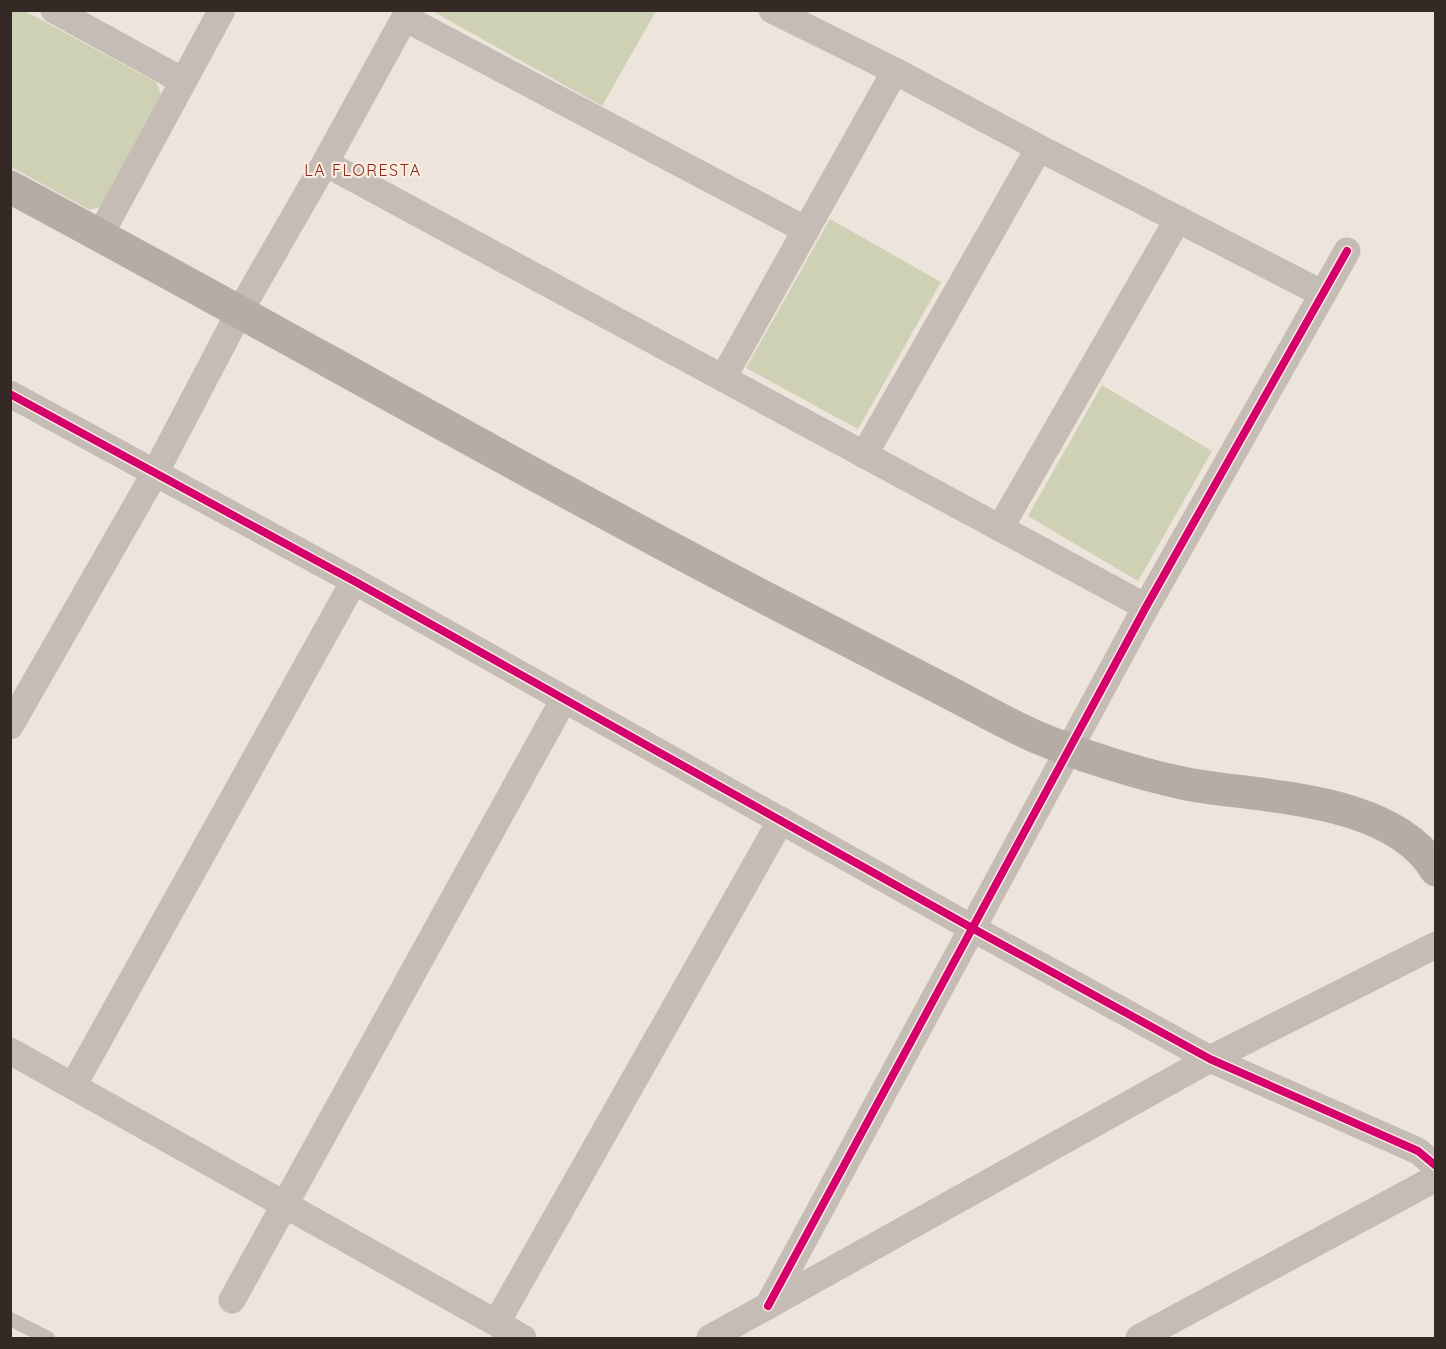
<svg xmlns="http://www.w3.org/2000/svg" width="1446" height="1349" viewBox="0 0 1446 1349" font-family="Quicksand,sans-serif">
<style>
.green{fill:#cfd1b5}
.lines{fill:none;stroke-linecap:round;stroke-linejoin:round}
.service{stroke:#c5bcb6;stroke-width:14}
.minor{stroke:#c5bcb6;stroke-width:27}
.secondary{stroke:#b5aca6;stroke-width:33}
.cycleway-casing{stroke:#faeee3;stroke-width:11}
.cycleway{stroke:#d6006c;stroke-width:8}
.labels{text-anchor:middle;dominant-baseline:central;stroke-width:4.5;stroke-linejoin:round;paint-order:stroke}
.neighbourhood-label{font-size:16px;letter-spacing:1.5px;fill:#8a2a18;stroke:#faeee3}
</style>
<rect width="100%" height="100%" fill="#ede4dc"/>
<g class="green">
<path d="M10,11h15l131,71 5,12 -61,113 -10,3 -79,-43z"/>
<path d="M432,11l224,-1v1l-54,95z"/>
<path d="M830,219l111,63 -83,147 -112,-61z"/>
<path d="M1102,385l110,66 -74,130 -110,-65z"/>
</g>
<g class="lines">
<path class="service" d="M10,1319l38,19"/>
<g class="minor">
<path d="M54,10l129,71"/>
<path d="M772,10l123,61 144,77 284,146"/>
<path d="M405,18l401,212"/>
<path d="M325,163l821,444"/>
<path d="M100,235l122,-225"/>
<path d="M723,378l172,-307"/>
<path d="M10,394l344,187 618,347 238,131 208,92 18,15"/>
<path d="M864,455l175,-307"/>
<path d="M1000,528l178,-309"/>
<path d="M10,726l145,-253 85,-162 85,-148 84,-153"/>
<path d="M10,1051l513,287"/>
<path d="M73,1086l281,-505"/>
<path d="M232,1300l332,-601"/>
<path d="M768,1306l378,-699 201,-356"/>
<path d="M497,1322l284,-502"/>
<path d="M710,1338l500,-279 226,-114"/>
<path d="M1139,1338l297,-160"/>
</g>
<path class="secondary" d="M10,187c260,139 514,286 775,421 54,28 109,56 163,84 29,15 57,31 86,44 45,19 104,38 153,48 75,14 204,12 249,86"/>
<defs>
<g id="cycleway">
<path d="M10,394l344,187 618,347 238,131 208,92 18,15"/>
<path d="M768,1306l378,-699 201,-356"/>
</g>
</defs>
<use href="#cycleway" class="cycleway-casing"/>
<use href="#cycleway" class="cycleway"/>
</g>
<g class="labels">
<g class="neighbourhood-label">
<text x="363" y="170">LA FLORESTA</text>
</g>
</g>
<rect width="1446" height="1349" fill="none" stroke="#352925" stroke-width="24"/>
</svg>
